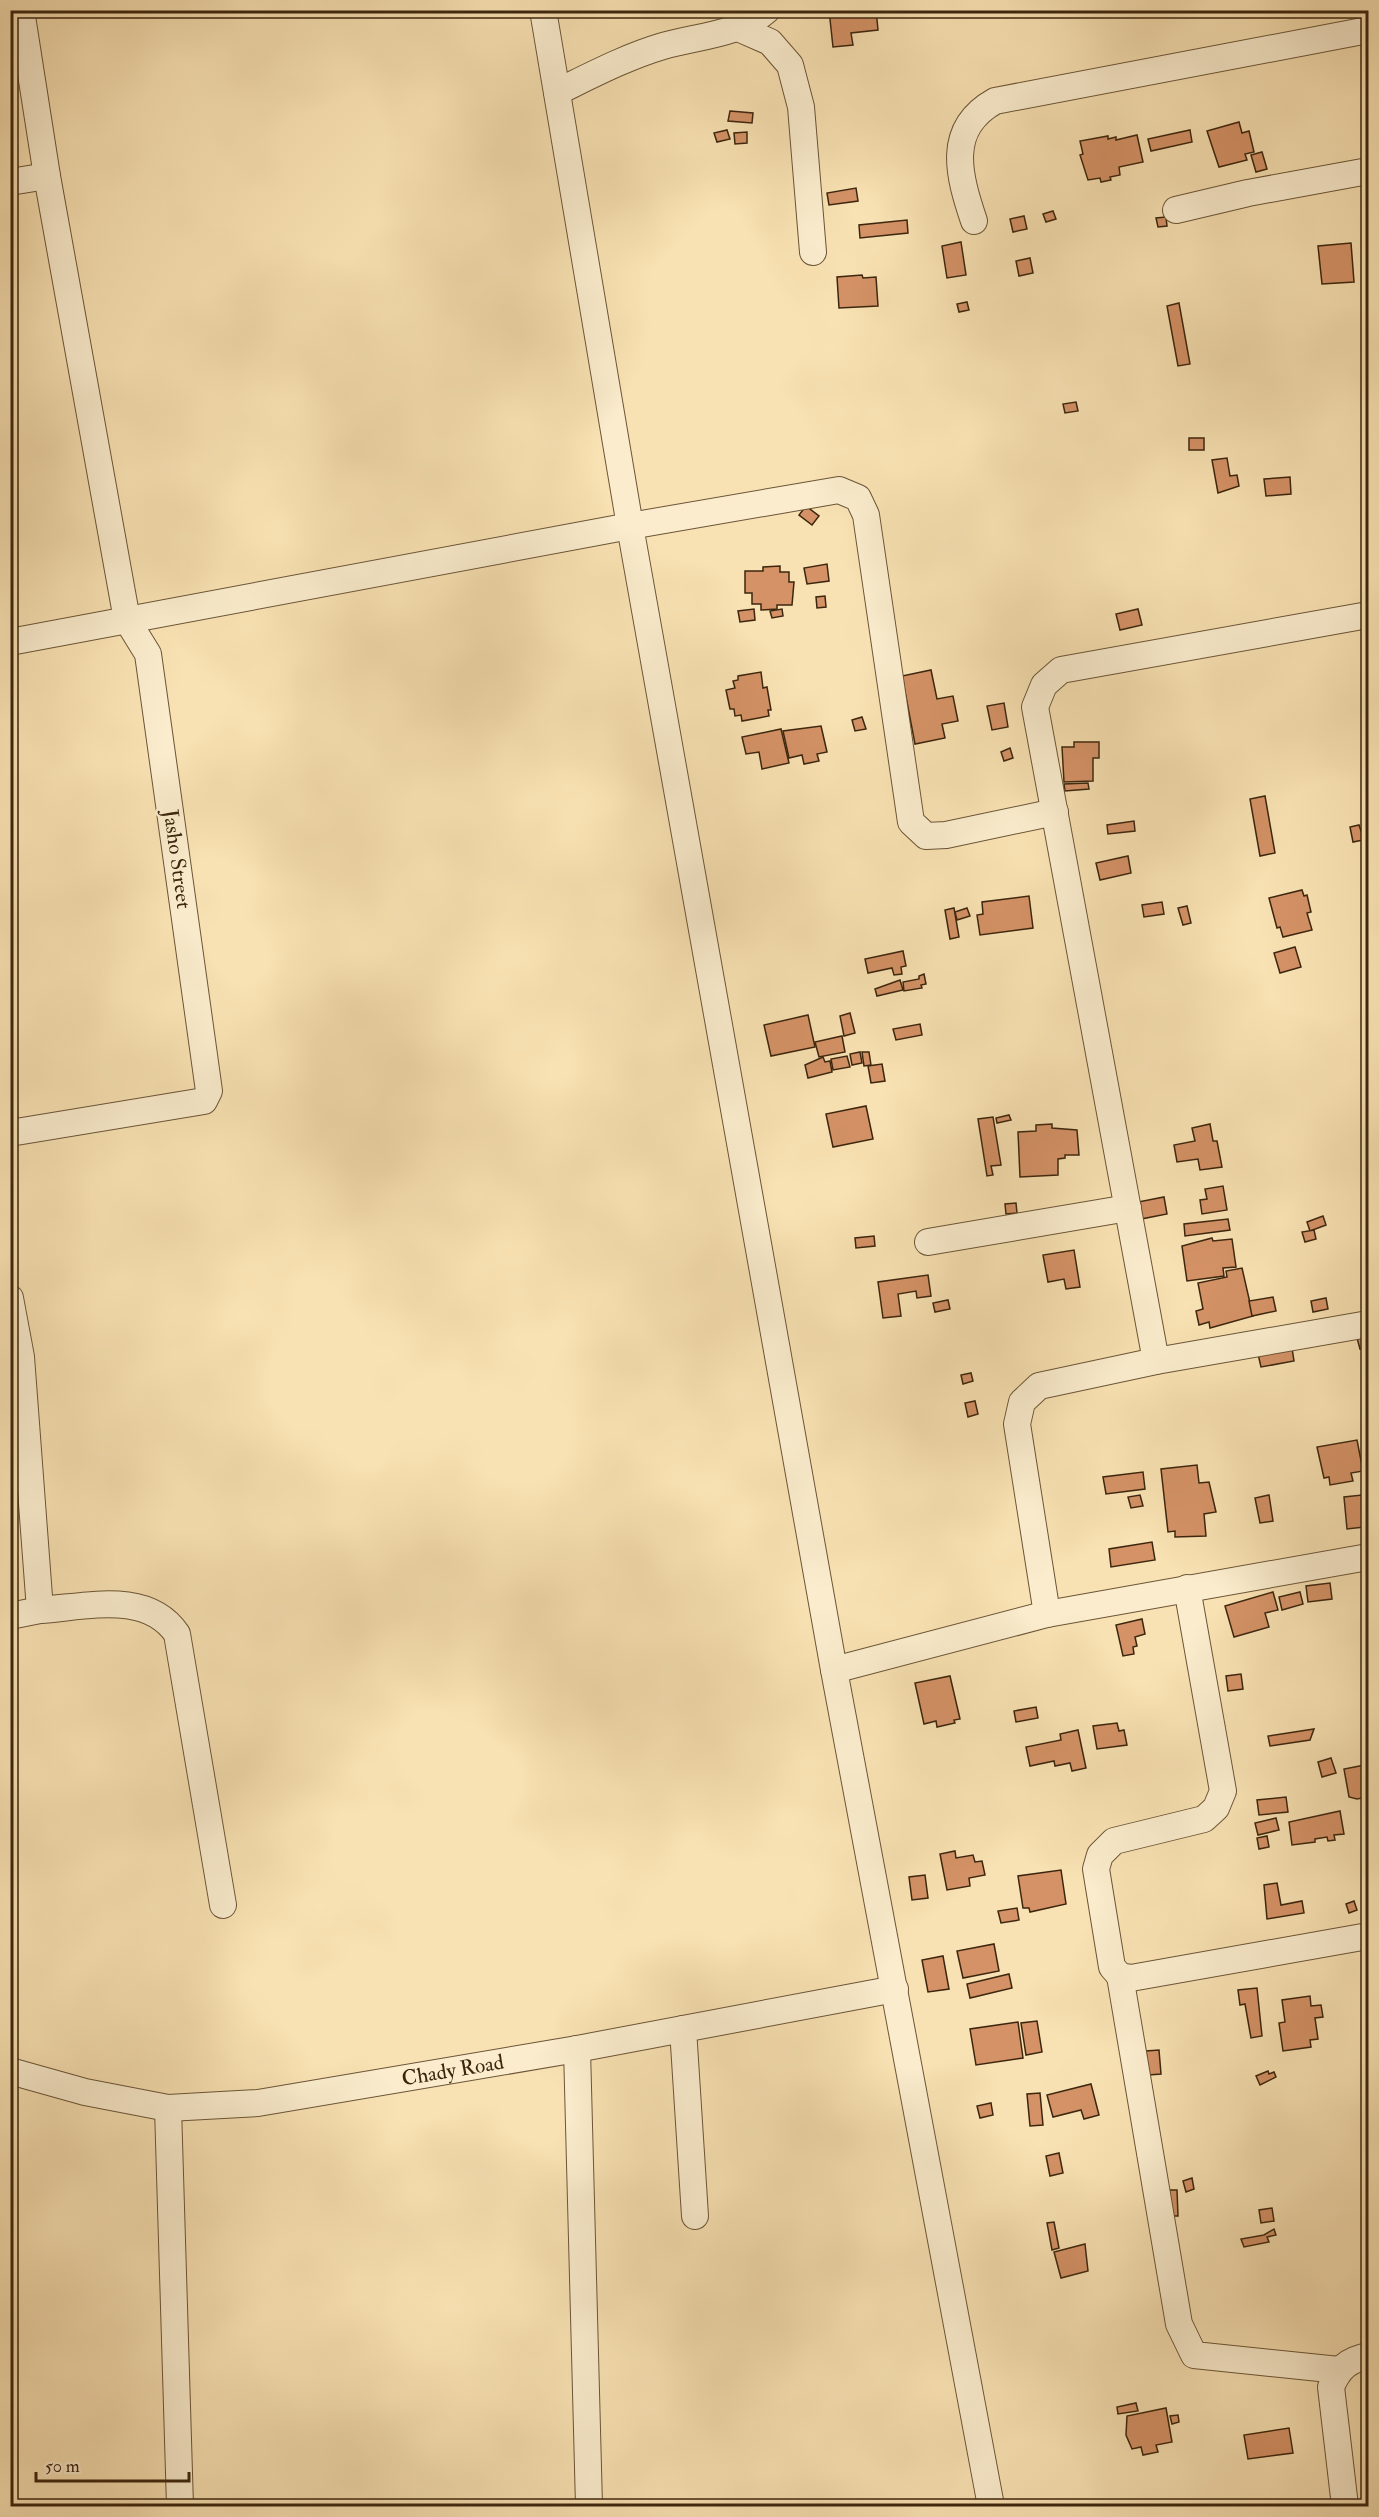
<svg xmlns="http://www.w3.org/2000/svg" width="1379" height="2517" viewBox="0 0 1379 2517" font-family="'IM FELL Double Pica',serif">
<style>
.building{fill:#d49266;stroke:#3c260e;stroke-width:1.5}
.lines{fill:none;stroke-linecap:round;stroke-linejoin:round}
.minor-casing{stroke:#6b5537;stroke-width:28}
.minor{stroke:#faeccd;stroke-width:26}
.labels{text-anchor:middle;dominant-baseline:central;stroke-width:4.5;stroke-linejoin:round;paint-order:stroke}
.street-label{font-size:21px;fill:#3c260e;stroke:#faeccd}
</style>
<rect width="100%" height="100%" fill="#f8e1b2"/>
<filter id="stains"><feTurbulence type="fractalNoise" baseFrequency=".00333" numOctaves="4"/><feColorMatrix values="0 0 0 0 .2 0 0 0 0 .09 0 0 0 0 .02 0 0 0 .5 -.17"/></filter>
<radialGradient id="worn" r=".72"><stop offset=".6" stop-color="#630" stop-opacity="0"/><stop offset="1" stop-color="#630" stop-opacity=".3"/></radialGradient>
<g class="building">
<path d="M829,10h47l2,20 -27,3 2,12 -20,2z"/>
<path d="M730,111l23,2 -1,10 -24,-2z"/>
<path d="M1239,122l3,11 7,-2 5,21 -9,2 2,6 -28,7 -12,-36z"/>
<path d="M727,130l3,9 -13,3 -3,-9z"/>
<path d="M1190,130l2,12 -41,9 -3,-12z"/>
<path d="M747,132v11l-12,1 -1,-11z"/>
<path d="M1137,135l6,27 -24,5 1,8 -10,2 1,3 -10,2 -1,-4 -12,2 -8,-25 3,-1 -3,-13 28,-5v3l8,-2v3z"/>
<path d="M1262,152l5,17 -11,3 -5,-17z"/>
<path d="M856,188l2,13 -29,4 -2,-12z"/>
<path d="M1053,211l3,8 -10,3 -3,-8z"/>
<path d="M1024,216l3,13 -14,3 -3,-13z"/>
<path d="M1166,217l1,9 -9,1 -2,-9z"/>
<path d="M907,220l1,13 -48,5 -1,-13z"/>
<path d="M961,242l5,33 -19,3 -5,-32z"/>
<path d="M1351,243l3,39 -32,2 -4,-38z"/>
<path d="M1030,258l3,15 -14,3 -3,-15z"/>
<path d="M862,275l1,3 13,-1 2,29 -39,2 -2,-31z"/>
<path d="M967,302l2,8 -10,2 -2,-8z"/>
<path d="M1179,303l11,61 -12,2 -11,-60z"/>
<path d="M1076,402l2,9 -13,2 -2,-9z"/>
<rect x="1189" y="438" width="15" height="12"/>
<path d="M1227,458l3,18 7,-1 2,11 -21,7 -6,-33z"/>
<path d="M1290,477l1,17 -25,2 -2,-17z"/>
<path d="M806,506l13,10 -7,9 -13,-10z"/>
<path d="M827,564l2,17 -22,3 -3,-16z"/>
<path d="M780,566v6h9v10h5l-2,23h-15v4l-16,1v-6h-9v-11h-7v-22h18v-4z"/>
<path d="M825,596l1,11 -9,1 -1,-11z"/>
<path d="M754,609l1,11 -15,2 -2,-11z"/>
<path d="M782,609l1,7 -11,2 -2,-7z"/>
<path d="M1138,609l4,16 -22,5 -4,-16z"/>
<path d="M931,670l6,29 16,-3 5,25 -16,3 3,14 -30,6 -13,-68z"/>
<path d="M761,672l2,16 4,-1 4,23h-3l1,6 -27,5 -1,-6 -6,1 -1,-7h-4l-4,-19 9,-2 -2,-7 5,-1v-4z"/>
<path d="M1004,703l4,24 -16,3 -5,-24z"/>
<path d="M1368,716v17h-3l-2,-16z"/>
<path d="M862,717l4,12 -11,2 -3,-11z"/>
<path d="M821,726l6,26 -10,2 2,7 -15,3 -2,-9 -13,3 -6,-27z"/>
<path d="M781,729l8,34 -27,6 -3,-17 -13,2 -4,-17z"/>
<path d="M1074,742h25v16h-6v23l-29,1 -2,-35h12z"/>
<path d="M1010,748l3,10 -9,3 -3,-9z"/>
<path d="M1088,783l1,6 -24,2 -1,-7z"/>
<path d="M1265,796l10,57 -15,3 -10,-57z"/>
<path d="M1134,821l1,10 -27,3 -1,-9z"/>
<path d="M1359,825l2,6 7,-1v9l-15,3 -3,-15z"/>
<path d="M1128,856l3,17 -31,7 -4,-17z"/>
<path d="M1302,890l2,6 3,-1 4,17 -4,1 5,17 -29,7 -3,-10 -3,1 -8,-30z"/>
<path d="M1029,896l4,32 -53,7 -3,-20 6,-1 -1,-12z"/>
<path d="M1162,902l2,12 -20,3 -2,-12z"/>
<path d="M1187,906l4,17 -8,2 -5,-17z"/>
<path d="M954,908l5,29 -9,2 -5,-29z"/>
<path d="M967,908l3,8 -13,4 -2,-8z"/>
<path d="M1295,947l6,20 -21,6 -6,-20z"/>
<path d="M903,951l3,15 -5,1 1,7 -8,1 -2,-7 -24,5 -3,-14z"/>
<path d="M924,974l2,10 -5,1 1,3 -18,3 -1,-9 16,-3v-3z"/>
<path d="M900,980l3,10 -26,6 -2,-7z"/>
<path d="M850,1013l5,20 -11,3 -4,-20z"/>
<path d="M808,1015l7,32 -44,9 -7,-31z"/>
<path d="M920,1024l2,11 -26,5 -3,-11z"/>
<path d="M842,1036l3,16 -26,5 -4,-15z"/>
<path d="M860,1052l2,11 -10,2 -2,-11z"/>
<path d="M862,1052h7l2,13 -7,1z"/>
<path d="M847,1056l3,11 -17,3 -2,-11z"/>
<path d="M823,1057l2,5 5,-1 2,11 -24,6 -3,-13z"/>
<path d="M882,1064l3,17 -14,2 -3,-17z"/>
<path d="M866,1106l7,33 -40,8 -7,-33z"/>
<path d="M1009,1115l2,5 -14,3 -1,-5z"/>
<path d="M993,1117l8,48 -10,1 2,9 -6,1 -9,-57z"/>
<path d="M1052,1124v4l25,2 2,25h-14v3l-7,1v16l-38,2 -2,-45 18,-1v-6z"/>
<path d="M1210,1124l3,17h4l5,26 -22,3 -2,-11 -21,3 -3,-17 21,-4 -3,-13z"/>
<path d="M1223,1186l4,24 -25,4 -2,-14 7,-1 -2,-10z"/>
<path d="M1164,1197l3,17 -26,5 -3,-17z"/>
<path d="M1016,1203l1,10 -11,1 -1,-10z"/>
<path d="M1323,1216l3,9 -16,6 -3,-9z"/>
<path d="M1228,1219l2,11 -45,6 -1,-12z"/>
<path d="M1314,1230l2,9 -11,3 -3,-10z"/>
<path d="M874,1236l1,10 -19,2 -1,-10z"/>
<path d="M1212,1238l1,3 19,-2 4,28 -13,1 1,8 -37,5 -5,-35z"/>
<path d="M1074,1250l6,37 -14,2 -2,-10 -16,3 -5,-27z"/>
<path d="M1242,1268l11,48 -43,12 -1,-6 -10,3 -3,-14 7,-2 -5,-26 29,-6 -1,-6z"/>
<path d="M928,1275l3,21 -14,2 -1,-7 -18,3 3,22 -18,2 -5,-36z"/>
<path d="M1273,1297l3,14 -24,5 -3,-15z"/>
<path d="M1326,1298l2,11 -15,3 -2,-11z"/>
<path d="M948,1300l2,9 -15,3 -2,-9z"/>
<path d="M1362,1336l2,5 4,-1v7l-8,2 -3,-11z"/>
<path d="M1292,1348l2,13 -33,6 -3,-13z"/>
<path d="M971,1373l2,8 -10,3 -2,-9z"/>
<path d="M975,1401l3,13 -10,3 -3,-14z"/>
<path d="M1357,1440l6,31 -12,2 2,8 -23,4 -1,-8 -5,1 -7,-31z"/>
<path d="M1368,1440v30l-6,-28z"/>
<path d="M1197,1465l2,18 10,-1 7,30 -12,2 2,22 -31,1v-6l-7,1 -7,-63z"/>
<path d="M1143,1472l2,17 -39,5 -3,-17z"/>
<path d="M1140,1495l3,11 -12,2 -3,-11z"/>
<path d="M1269,1495l4,26 -13,2 -5,-25z"/>
<path d="M1362,1495v6l5,-1 1,10h-5l1,17 -17,2 -3,-32z"/>
<path d="M1152,1542l3,18 -44,7 -2,-18z"/>
<path d="M1330,1583l2,16 -24,3 -2,-16z"/>
<path d="M1273,1592l5,18 -13,3 4,14 -35,10 -9,-31z"/>
<path d="M1300,1592l3,12 -21,6 -3,-13z"/>
<path d="M1142,1619l3,15 -10,3 2,9 -4,1 1,7 -11,2 -7,-31z"/>
<path d="M1241,1674l2,15 -15,2 -2,-15z"/>
<path d="M950,1676l10,43 -6,1 1,3 -18,4 -1,-6 -12,3 -9,-41z"/>
<path d="M1036,1707l2,11 -22,4 -2,-11z"/>
<path d="M1117,1723l2,8 5,-1 3,15 -30,4 -4,-23z"/>
<path d="M1314,1729l-4,11 -40,6 -2,-10z"/>
<path d="M1078,1730l8,38 -14,3 -2,-8 -15,3 -1,-5 -24,5 -4,-19 35,-7 -1,-6z"/>
<path d="M1331,1758l5,15 -14,4 -4,-15z"/>
<path d="M1365,1765l3,32 -11,2 -8,-2 -5,-28z"/>
<path d="M1286,1797l2,15 -29,3 -2,-15z"/>
<path d="M1340,1811l4,23 -10,1 1,5 -7,1 -1,-4 -12,2v3l-23,3 -3,-23z"/>
<path d="M1276,1818l3,12 -21,5 -3,-12z"/>
<path d="M1267,1836l2,11 -10,2 -2,-11z"/>
<path d="M955,1851l1,7 17,-3 2,7 7,-1 3,14 -16,3 1,8 -23,4 -7,-36z"/>
<path d="M1061,1870l5,34 -36,8 -1,-4h-6l-5,-32z"/>
<path d="M925,1875l3,23 -16,2 -3,-23z"/>
<path d="M1277,1883l4,22 21,-4 2,12 -37,6 -3,-34z"/>
<path d="M1354,1901l3,9 -8,3 -3,-9z"/>
<path d="M1017,1908l2,12 -18,3 -3,-12z"/>
<path d="M994,1944l5,27 -36,7 -6,-27z"/>
<path d="M943,1956l6,33 -21,3 -6,-32z"/>
<path d="M1009,1974l3,14 -42,10 -3,-14z"/>
<path d="M1257,1988l5,48 -11,2 -6,-34 -5,1 -2,-15z"/>
<path d="M1310,1996l1,10 10,-1 2,12 -8,1 3,21 -8,1 1,7 -28,4 -4,-28 6,-1 -3,-22z"/>
<path d="M1037,2021l5,31 -16,3 -5,-32z"/>
<path d="M1018,2022l5,36 -47,7 -6,-36z"/>
<path d="M1159,2050l2,24 -12,1 -3,-24z"/>
<path d="M1268,2071l1,3 5,-2 2,5 -16,8 -4,-9z"/>
<path d="M1091,2084l8,31 -15,4 -3,-9 -28,7 -6,-22z"/>
<path d="M1040,2093l3,32 -13,1 -3,-32z"/>
<path d="M991,2103l2,12 -13,3 -3,-12z"/>
<path d="M1059,2153l4,20 -13,3 -4,-20z"/>
<path d="M1192,2178l2,11 -8,3 -3,-11z"/>
<path d="M1164,2190h13l1,26h-13z"/>
<path d="M1272,2208l2,13 -13,2 -2,-13z"/>
<path d="M1054,2222l5,26 -7,2 -5,-27z"/>
<path d="M1274,2229l2,6 -9,2 2,5 -25,5 -3,-8 23,-4z"/>
<path d="M1085,2244l3,27 -27,7 -7,-26z"/>
<path d="M1136,2403l2,8 -20,3 -1,-7z"/>
<path d="M1166,2408l6,34 -16,3 2,7 -15,3 -2,-8 -9,2 -6,-14 1,-19z"/>
<path d="M1178,2415l1,7 -7,2 -2,-8z"/>
<path d="M1289,2428l4,25 -45,6 -4,-24z"/>
</g>
<g class="lines">
<defs>
<g id="minor">
<path d="M543,10l87,516 204,1144 157,836"/>
<path d="M738,28l32,14 20,23 11,42 12,145"/>
<path d="M557,92c35,-17 69,-35 106,-46 35,-10 76,-11 104,-36"/>
<path d="M10,182l37,-6"/>
<path d="M1176,210l72,-17 120,-22"/>
<path d="M974,221c-15,-45 -29,-92 21,-120l373,-71"/>
<path d="M10,642l620,-116 209,-36 19,8 8,17 45,307 15,14 20,-1 109,-23"/>
<path d="M10,1133l194,-32 5,-10 -61,-437 -21,-34 -80,-444 -26,-166"/>
<path d="M928,1242l200,-34"/>
<path d="M10,1298l11,59 19,253 -30,6"/>
<path d="M1156,1361l-121,-654 9,-22 17,-15 307,-55"/>
<path d="M1187,1588l36,203 -7,17 -12,11 -90,22 -14,14 -4,14 16,98 8,9 11,2 237,-42"/>
<path d="M40,1610c46,-3 107,-20 137,24l46,271"/>
<path d="M1047,1614l-30,-190 5,-22 17,-16 117,-25 212,-37"/>
<path d="M834,1670l213,-56 321,-57"/>
<path d="M1120,1976l59,348 15,31 145,15"/>
<path d="M683,2029l12,187"/>
<path d="M577,2049l12,457"/>
<path id="s1" d="M10,2071l75,21 83,16 90,-5 319,-54 318,-60"/>
<path d="M168,2108l12,398"/>
<path d="M1345,2506l-14,-119c8,-19 17,-27 37,-31"/>
</g>
</defs>
<use href="#minor" class="minor-casing"/>
<use href="#minor" class="minor"/>
</g>
<g class="labels">
<g class="street-label">
<text transform="translate(177 859) rotate(82)">Jasho Street</text>
<text stroke="none"><textPath href="#s1" startOffset="450">Chady Road</textPath></text>
</g>
</g>
<rect width="1379" height="2517" fill="none" stroke="#f8e1b2" stroke-width="36"/>
<rect x="12" y="12" width="1355" height="2493" fill="none" stroke="#3c260e" stroke-width="3"/>
<rect x="18" y="18" width="1343" height="2481" fill="none" stroke="#3c260e" stroke-width="1.5"/>
<path d="M36 2472v9h153v-9" fill="none" stroke="#3c260e" stroke-width="3"/>
<text x="45" y="2472" font-size="18" fill="#3c260e" stroke="#faeccd" stroke-width="4.5" paint-order="stroke">50 m</text>
<rect width="100%" height="100%" filter="url(#stains)"/>
<rect width="100%" height="100%" fill="url(#worn)"/>
</svg>
